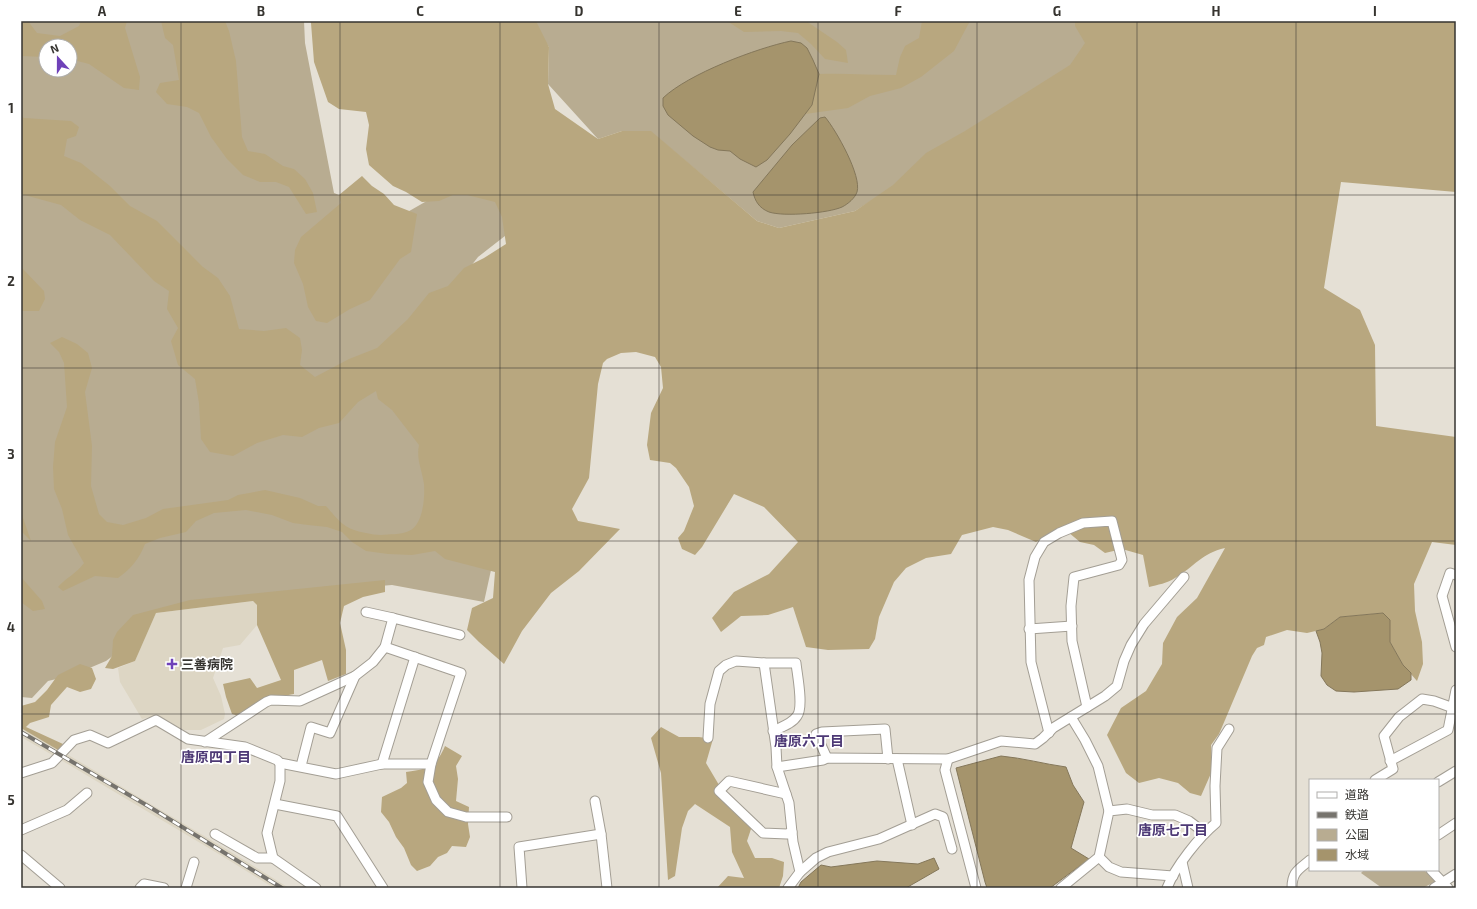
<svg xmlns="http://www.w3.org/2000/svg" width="1477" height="909" viewBox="0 0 1477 909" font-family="'Exo 2','Noto Sans JP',sans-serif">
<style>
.built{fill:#ddd6c4}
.green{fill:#b8ac91;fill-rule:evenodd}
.forest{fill:#b8a77f}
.water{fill:#a5946c;stroke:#84775a}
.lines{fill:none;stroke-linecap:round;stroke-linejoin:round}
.street-casing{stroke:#a39e94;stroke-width:11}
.street{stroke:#fff;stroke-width:9}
.rail-casing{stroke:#76736d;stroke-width:4}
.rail{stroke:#fff;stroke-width:2.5;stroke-dasharray:8;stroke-linecap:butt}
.grid{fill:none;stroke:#363430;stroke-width:1;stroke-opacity:0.55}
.poi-dot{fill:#6f41b9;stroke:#fff;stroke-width:1.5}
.labels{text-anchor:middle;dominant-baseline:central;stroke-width:3.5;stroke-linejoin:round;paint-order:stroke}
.poi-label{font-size:13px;font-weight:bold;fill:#363430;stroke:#fff;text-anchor:start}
.neighbourhood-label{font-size:14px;font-weight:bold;fill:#4d3975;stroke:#fff}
.neatline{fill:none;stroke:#363430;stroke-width:1.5}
.grid-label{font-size:13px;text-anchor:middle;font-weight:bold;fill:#363430}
</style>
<rect width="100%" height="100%" fill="#e5e0d5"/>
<g class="built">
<path d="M253,601l4,4v20l-17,20 -17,3 -10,30 8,18 4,18 -1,5 -23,11h-17l-27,-15 -15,4 -22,-37 -2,-14 17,-7 21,-48z"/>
<path d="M21,728l37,22 -4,6 -33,-19z"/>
<path d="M65,753l161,96 63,39h-15l-52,-32 -161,-96z"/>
</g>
<g class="green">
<path d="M21,21h283l1,22 29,150 63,25 56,-32 40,-8 31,43 -46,36 -21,27 -14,113 48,173 -7,32 -92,-17 -62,5 -175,20 -41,45 -8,6 -33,14 -25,6 -16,17 -11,-1zM46,46h24v24h-24z"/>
<path d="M530,21h556l13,35 -244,155 -76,17 -22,-7 -106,-89 -29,-1 -24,8 -50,-55 1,-37z"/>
<path d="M1364,870h60l12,11 -13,7h-41l-21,-15z"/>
</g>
<g class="forest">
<path d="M21,21h7l9,12 23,3 19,-10 2,-5h46l-2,7 15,49 -1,13 -15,-2 -35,-24 -19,-5v-13h-24v11l-25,-1z"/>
<path d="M161,21h64l4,10 7,30 6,76 6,14 17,3 18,12 11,3 11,10 8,14 4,19 -11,2 -17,-27 -13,-5h-16l-17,-7 -16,-16 -16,-22 -12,-24 -12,-6 -20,-3 -11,-12 4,-9 19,-3 -6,-35 -8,-7z"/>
<path d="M310,21h226l13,26 -1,37 7,25 43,30 24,-8h29l106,90 22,7 76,-17 38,-26 33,-32 39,-22 105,-66 15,-22 -10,-17v-5h381v171l-115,-10 -17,106 36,22 15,35 1,81 80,11v108l-24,-3 -18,42 1,27 7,31 1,22 -6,17 -14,-16 -13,-23v-22l-8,-7 -42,4 -16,12 -17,4 -20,-3 -21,7 -2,8 -7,3 -5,8 -27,64 -6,14 -8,11 1,26 -11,25 -11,-3 -12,-10 -19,-5 -20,5 -13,-10 -19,-38 14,-27 25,-17 16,-27 1,-21 14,-26 20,-19 28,-50c-23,5 -31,19 -50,30 -7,5 -18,7 -26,9l-6,-32 -21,-6 -17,4 -11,-8 -14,-3 -18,-15 -26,15 -28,-12 -15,-3 -31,8 -11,19 -25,4 -20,10 -12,14 -15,35 -4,22 -6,10 -41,1 -22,-3 -13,-40 -25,8 -27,1 -20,16 -9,-14 22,-26 35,-18 29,-32 -34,-35 -30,-13 -32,53 -7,8 -13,-6 -4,-11 6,-7 10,-25 -5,-19 -13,-19 -6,-5 -20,-3 -3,-15 4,-32 12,-25 -2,-21 -6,-10 -19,-5 -15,1 -14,6 -4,4 -5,21 -9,94 -17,31 6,12 42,8 -41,42 -28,22 -29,38 -18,33 -25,-22 -12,-12 5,-22 21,-10 2,-26 -50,-13 -10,-8 -23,4 -24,-1 -22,-3 -14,-9 -10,-10 -15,-5 -19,-2 -15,-2 -21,-8 -26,-5 -32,3 -18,8 -10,11 -26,6 -15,6c-6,15 -14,25 -27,34l-23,-2 -32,15 -5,-4c8,-9 19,-14 26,-24l-16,-28 -6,-26 -8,-20 -1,-22 2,-25 12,-35 -3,-44 -5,-11 -9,-9 12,-6 15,7 11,9 4,15 -7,24 7,54 -1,40 8,28 8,8 16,3 23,-7 17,-9 65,-9 10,-5 27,-5 35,8 18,8h8c14,16 18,23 40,27 5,1 10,2 15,2 9,-1 19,0 28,-4 14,-6 16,-33 15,-47 -2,-14 -8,-25 -5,-39l-27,-35 -14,-11 -2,-8 -18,11 -19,21 -20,5 -17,9 -19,-2 -26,8 -24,13 -23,-4 -9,-13 -2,-36 -4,-24 -17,-14 -7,-24 7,-13 -11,-19 2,-18 -15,-10 -44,-46 -30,-15 -19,-15 -40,-11v-78l3,2 47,3 8,6 -3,9 -9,3 -3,17 17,7 29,23 20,20 27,15 46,46 15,11 12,18 9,33 25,2 22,-3 14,10 2,12 -2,15 15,12 34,-18 28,-11 31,-29 21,-26 19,-7 16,-18 20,-10 22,-14 -4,-27 -7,-15 -28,-7h-14l-14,6 -17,1 -16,-10 -13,-6 -24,-21 -3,-16 3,-24 -3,-13 -27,-3 -11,-7 -14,-40 -3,-39z"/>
<path d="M727,21h79l31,21 9,8 2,13 -23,-4 -14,-15 -13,-11 -17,-2 -37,1z"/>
<path d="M922,21h48l-16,30 -33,26 -20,11 -31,8 -22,12 -43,6 7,-9 7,-31c26,-1 51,1 77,1l4,-18 5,-11 14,-8z"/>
<path d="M362,176l10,10 12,8 10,11 23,9 -6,38 -11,7 -30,41 -20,9 -23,14 -11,-2 -8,-14 -5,-23 -9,-21 1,-13 6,-13 40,-34 -2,-8z"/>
<path d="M21,267l23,24 1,8 -6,12h-18z"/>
<path d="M21,512l10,29 -10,-10z"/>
<path d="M21,577l21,24 3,8 -12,2 -12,-9z"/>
<path d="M385,580v12l-22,5 -19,9 -4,17 6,27v24l-18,7 -6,-21 -28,10v24l-11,2 -44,20 -7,-2 -6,-17 -3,-13 27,-6 7,10 24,-8 -24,-55v-20l-4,-4 -97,12 -21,48 -22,8 -8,-1 7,-12 1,-16 4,-8 16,-17 57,-15z"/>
<path d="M80,664l12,4 4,11 -5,10 -11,3 -13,-5 -16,18 -2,12 -19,6 -4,4 37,17 -5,6 -37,-22v-22l14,-4 12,-12 11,-15z"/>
<path d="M661,727l18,10h20l14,2 -7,24 26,44 14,6 5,16 -4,12 8,17h17l12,4 -1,14 -4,12h-62l11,-12 16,2 -12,-26 -2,-25 -35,-23 -7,7 -6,17 -7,48 -7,4 -7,-107 -10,-35z"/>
<path d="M445,746l17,10 -6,10 2,13 -2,22 13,6 -1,17 2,13 -4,10 -14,-1 -5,7 -9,4 -8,9 -13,5 -6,-6 -7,-17 -8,-11 -7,-15 -8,-10 1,-15 19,-9 6,-5 -1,-11c22,-3 30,-5 39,-26z"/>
</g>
<g class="water">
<path d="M791,41l10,2 6,5 6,12 6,14 -7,31 -22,29 -23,26 -11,7 -16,-8 -10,-8 -12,-1 -8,-3 -17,-11 -25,-21 -5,-9v-8c25,-24 94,-50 128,-57z"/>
<path d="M825,117c11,13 37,59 32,75 -2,6 -9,12 -15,15 -13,6 -58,10 -73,5 -10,-4 -14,-11 -16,-20l39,-47 28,-27z"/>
<path d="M1383,613l7,7v22l13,23 8,8v7l-13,9 -44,3 -18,-1 -9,-6 -6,-9 1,-23 -2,-11 -4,-11 8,-2 16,-12z"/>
<path d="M1001,756c22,2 43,8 65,11l7,18 11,17 -13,46 18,11 -39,29h-63l-2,-6 -29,-114z"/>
<path d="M934,858l5,11 -33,19h-108l3,-6 20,-17 10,2 46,-6 41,3z"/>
</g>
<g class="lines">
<defs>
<g id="street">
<path d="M1456,575l-6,-2 -8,23 14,51"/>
<path d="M366,612l27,6"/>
<path d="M1029,629l43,-3"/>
<path d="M385,647l8,-29 67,17"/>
<path d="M764,663l12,84 1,20"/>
<path d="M1071,717l14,23 13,26 11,45"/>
<path d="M1049,733l-18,-71 -2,-82 6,-23 9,-15 15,-9 24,-10 29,-2 10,39 -3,5 -45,12 -3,29 1,35 15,66"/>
<path d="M708,738l2,-34 9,-33 7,-6 10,-4 28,2h32c1,11 8,44 1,53 -5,8 -16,11 -24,15"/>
<path d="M205,742l61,-40 5,-2 29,1 55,-25"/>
<path d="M827,758l-11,-24 6,-2 63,-3 3,30"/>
<path d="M897,759l15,66"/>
<path d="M948,759l-3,11 31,118"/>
<path d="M1390,761l58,-31 8,-40"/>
<path d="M280,763v18l-13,52 6,25 43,30"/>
<path d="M382,764l33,-107"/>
<path d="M301,766l10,-39 19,6 25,-57 18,-14 12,-15 76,26 -30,91 -3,18 8,18 12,12 18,5h41"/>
<path d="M21,773l31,-10 22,-23 16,-5 18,8 48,-23 32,19 57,8 32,13 3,3 56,11 46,-10h49"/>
<path d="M1375,780l18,-11 -9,-33 15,-19 23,-18 12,2 22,8"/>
<path d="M1438,782l18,-11"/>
<path d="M786,794l-57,-13 -10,10 44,42 24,1 5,-2"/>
<path d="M595,801l6,33 6,54"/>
<path d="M275,804l62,12 46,72"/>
<path d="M21,830l46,-20 20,-17"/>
<path d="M215,834l42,24h16"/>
<path d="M1438,835l18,-12"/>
<path d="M21,855l39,33"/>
<path d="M1099,857l10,10 12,5 52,4"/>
<path d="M1182,862l6,26"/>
<path d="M1431,870l17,18"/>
<path d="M800,872l16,-14 12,-6 51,-13 56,-25 8,3 9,32"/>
<path d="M140,888l4,-4 20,4"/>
<path d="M186,888l8,-26"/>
<path d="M522,888l-3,-41 82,-13"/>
<path d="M788,888l12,-16 -7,-30 -4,-39 -12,-36 46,-7 4,-2 121,1 53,-18 34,3 8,-6 10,-10 52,-32 12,-10 7,-25 7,-16 13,-21 40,-47"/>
<path d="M1061,888l38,-31 10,-46 18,-2 25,6h23l14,6 16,12"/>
<path d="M1167,888c8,-21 32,-51 49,-65l-1,-37 2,-38 12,-19"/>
<path d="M1292,888c0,-16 6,-18 18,-28"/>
<path d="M1434,888l22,-14"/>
</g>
</defs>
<use href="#street" class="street-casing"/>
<use href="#street" class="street"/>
<defs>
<path id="rail" d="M21,732l127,74 134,82"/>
</defs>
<use href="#rail" class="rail-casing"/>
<use href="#rail" class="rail"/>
</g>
<path class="grid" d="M181,21v867M340,21v867M500,21v867M659,21v867M818,21v867M977,21v867M1137,21v867M1296,21v867M21,195h1435M21,368h1435M21,541h1435M21,714h1435"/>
<path class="poi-dot" d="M170 658h4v4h4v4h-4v4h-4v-4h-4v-4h4z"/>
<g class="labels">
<g class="poi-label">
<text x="181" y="664">三善病院</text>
</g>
<g class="neighbourhood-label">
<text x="809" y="740">唐原六丁目</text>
<text x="216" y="756">唐原四丁目</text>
<text x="1173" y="829">唐原七丁目</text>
</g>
</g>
<rect width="1477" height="909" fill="none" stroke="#ffffff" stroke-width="44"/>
<rect x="1309" y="779" width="130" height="92" fill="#ffffff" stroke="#afaeac"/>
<rect x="1317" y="792" width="20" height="6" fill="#ffffff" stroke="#afaeac"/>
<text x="1345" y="799" font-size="12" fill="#363430">道路</text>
<rect x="1317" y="812" width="20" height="6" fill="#76736d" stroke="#afaeac"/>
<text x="1345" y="819" font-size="12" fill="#363430">鉄道</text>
<rect x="1317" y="829" width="20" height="12" fill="#b8ac91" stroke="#afaeac"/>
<text x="1345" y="839" font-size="12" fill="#363430">公園</text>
<rect x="1317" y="849" width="20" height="12" fill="#a5946c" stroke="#afaeac"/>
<text x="1345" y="859" font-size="12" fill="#363430">水域</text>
<g transform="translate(58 58) rotate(339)"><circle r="19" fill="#ffffff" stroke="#afaeac"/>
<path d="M0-3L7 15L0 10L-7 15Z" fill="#6f41b9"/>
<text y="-6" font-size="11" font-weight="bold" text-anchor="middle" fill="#363430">N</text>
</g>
<rect x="22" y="22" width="1433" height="865" class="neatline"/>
<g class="grid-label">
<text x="102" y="16">A</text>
<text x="261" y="16">B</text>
<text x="420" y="16">C</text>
<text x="579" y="16">D</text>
<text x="738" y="16">E</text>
<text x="898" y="16">F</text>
<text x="1057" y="16">G</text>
<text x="1216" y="16">H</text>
<text x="1375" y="16">I</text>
<text x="11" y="113">1</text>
<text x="11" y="286">2</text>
<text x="11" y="459">3</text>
<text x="11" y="632">4</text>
<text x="11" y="805">5</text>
</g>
</svg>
